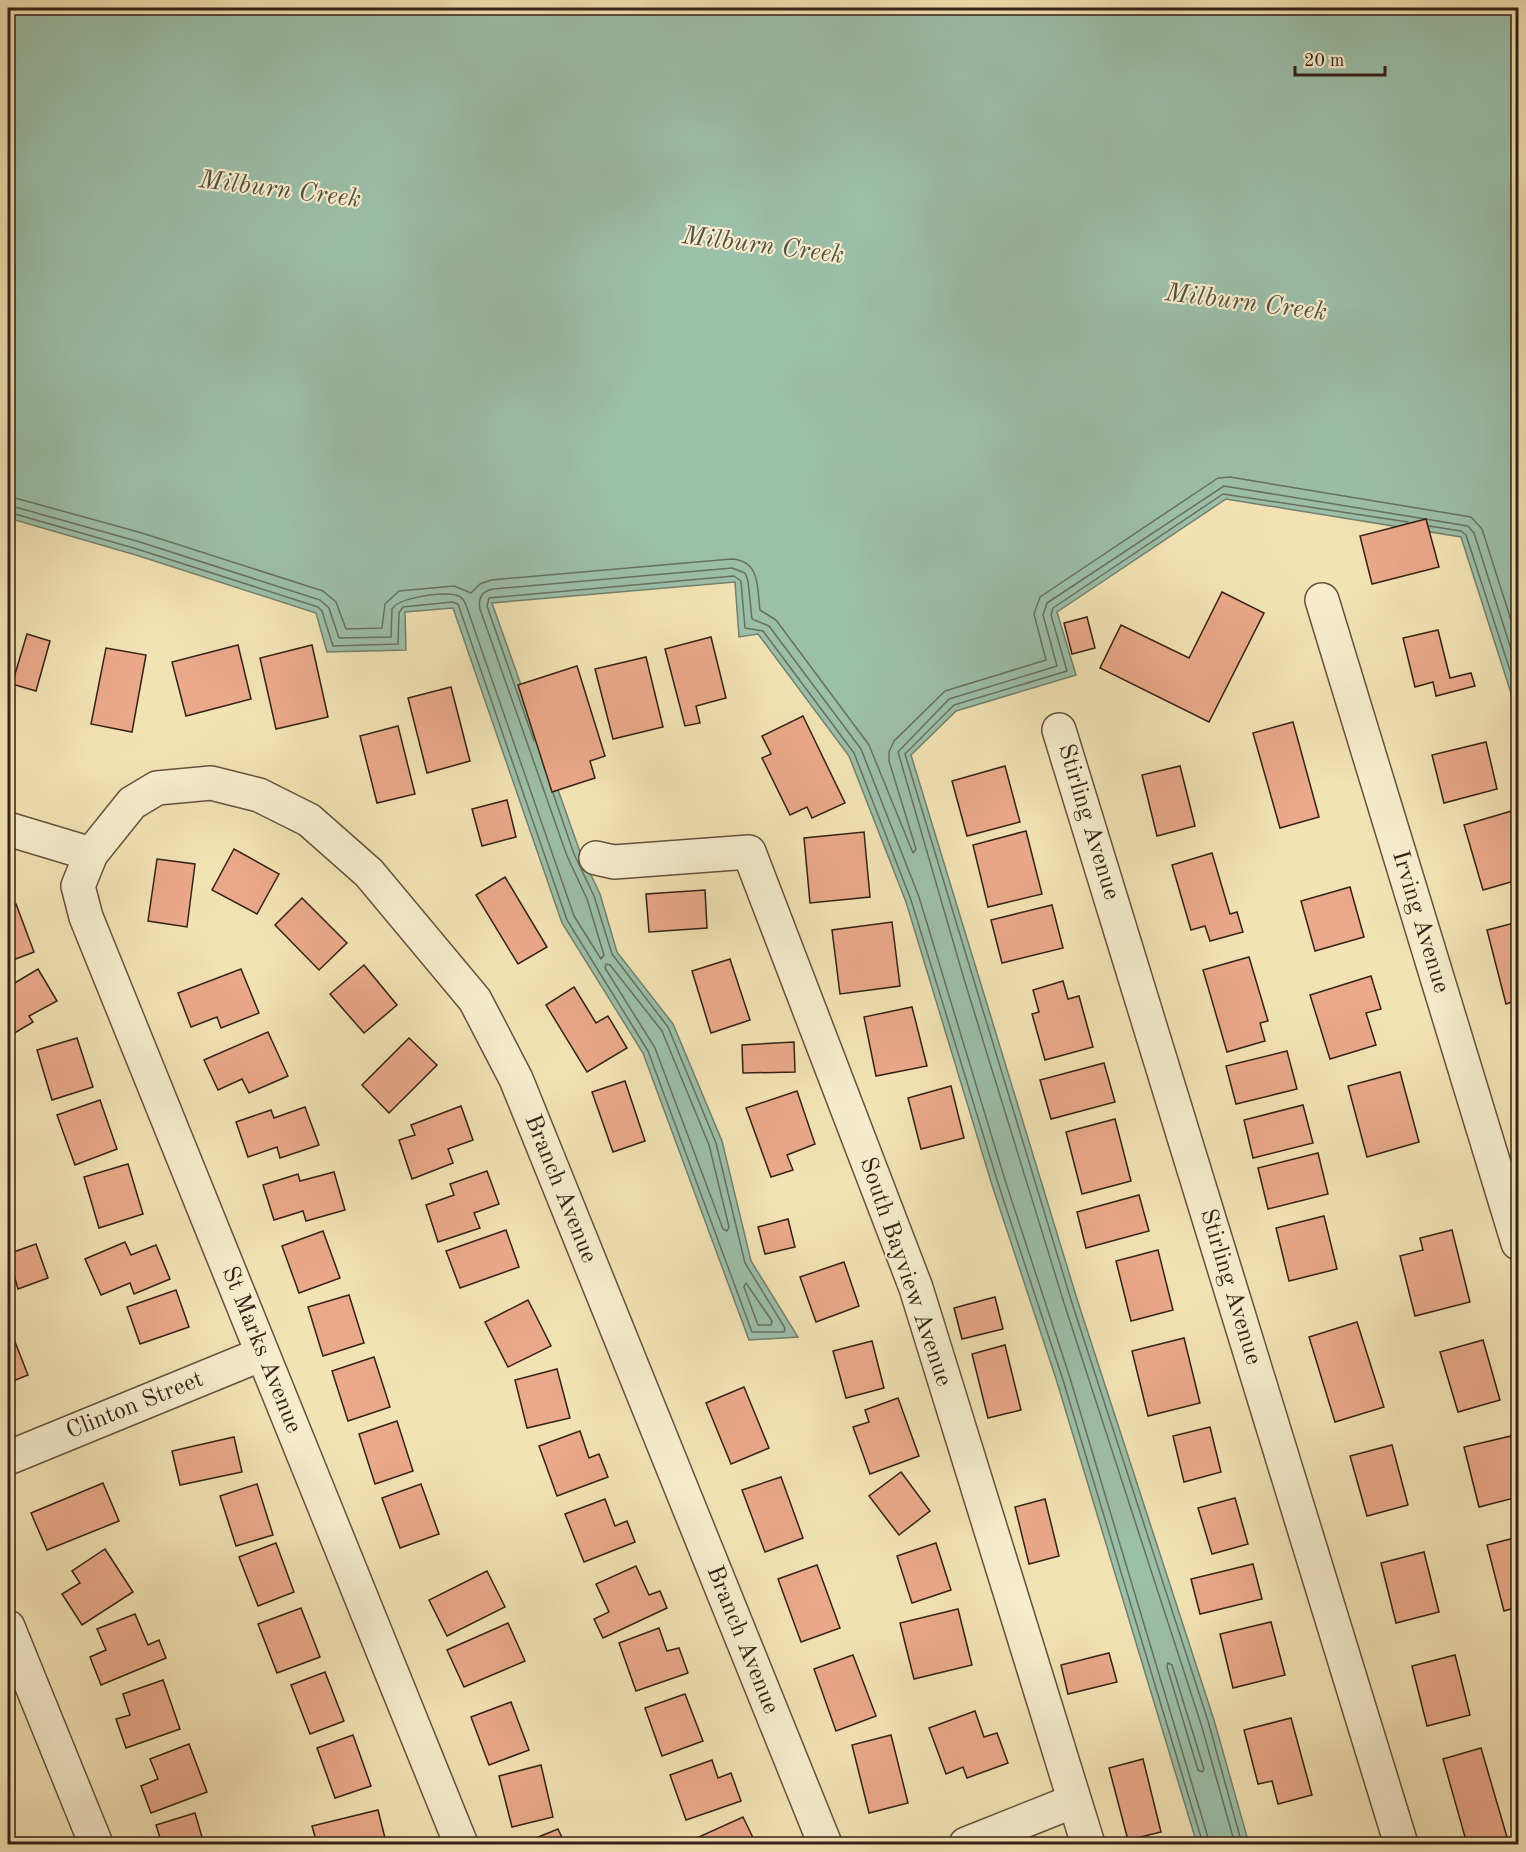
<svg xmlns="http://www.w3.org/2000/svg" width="1526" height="1852" viewBox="0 0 1526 1852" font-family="'Old Standard TT',serif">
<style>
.water{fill:#9cbfa9;stroke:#72806e;stroke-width:1.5}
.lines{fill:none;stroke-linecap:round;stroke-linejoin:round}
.shore{stroke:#68705f;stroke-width:1.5}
.building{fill:#eaa98a;stroke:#342215;stroke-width:1.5}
.minor-casing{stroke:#64523d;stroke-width:36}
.minor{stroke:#f7edce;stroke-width:33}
.labels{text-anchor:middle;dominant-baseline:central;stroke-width:4.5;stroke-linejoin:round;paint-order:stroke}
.street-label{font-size:24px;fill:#342215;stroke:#f7edce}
.water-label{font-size:26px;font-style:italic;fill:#535141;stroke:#f7edce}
</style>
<rect width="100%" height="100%" fill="#f3e3b4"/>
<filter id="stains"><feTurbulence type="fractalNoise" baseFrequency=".00333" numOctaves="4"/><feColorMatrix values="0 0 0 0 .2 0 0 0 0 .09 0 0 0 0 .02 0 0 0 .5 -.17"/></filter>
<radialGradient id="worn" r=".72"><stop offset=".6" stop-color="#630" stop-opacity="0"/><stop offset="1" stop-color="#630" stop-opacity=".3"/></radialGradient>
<path class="water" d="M8,8h1510v707l-57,-178 -235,-38 -169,113 19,63 -120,36 -45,44 166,544 137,421 35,124h-52l-140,-462 -65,-197 -86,-283 -57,-146 -91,-122 -19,3 -4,-55 -243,21 88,249 20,42 17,58 56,72 49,117 29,120 47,76 -49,3 -106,-287 -81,-130 -109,-315 -48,4 1,38 -79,2 -11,-39 -180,-58 -128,-37z"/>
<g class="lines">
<g class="shore">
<path d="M8,496l134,37 181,58 13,11 10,27 36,-1 3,-24 14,-13 55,-5 17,7 9,-9 11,-4 240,-21c30,1 26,30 29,51l16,10 93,125 44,108 3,-4 -27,-88v-9l5,-11 51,-50 101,-31 -12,-46 6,-17 178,-119 12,-1 241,40 11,12 36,113"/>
<path d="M8,505l132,37 180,58 9,8 10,30 52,-1 1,-28c7,-12 51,-17 64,-14 6,2 8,5 10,10l108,311 27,43 3,-4 -17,-56 -20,-43 -87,-247c-2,-11 2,-18 13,-20l239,-21 13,5 3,8 4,38 17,7 92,123 58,148 86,283 65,198 140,466"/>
<path d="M8,512l129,37 181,58 4,4 11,35 65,-2 1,-31 4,-6 49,-5 6,2 109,316 81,131 104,281h32l1,-4 -40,-65 -29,-120 -48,-116 -56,-73 -18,-58 -20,-42 -21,-61"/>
<path d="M1429,526l32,5 5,4 52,160"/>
<path d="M534,741l-47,-135 2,-8 245,-22 7,5 4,47 18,3 91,122 57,147 87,283 65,197 140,464"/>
<path d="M606,964l4,1 52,66 47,114 20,82 -2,4 -4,-2 -68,-181 -50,-80z"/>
<path d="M746,1283l26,38 -1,4h-13l-14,-38z"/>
<path d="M1168,1663l4,2 32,104 -2,3 -4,-2 -31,-103z"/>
<path d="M1235,1844l-34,-120 -137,-421 -100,-324 -66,-227 51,-53 108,-33 -14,-51 4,-12 177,-117 244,40 6,7 44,138"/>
<path d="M1242,1844l-34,-123 -137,-421 -166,-546 49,-49 113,-34 -16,-56 2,-7 170,-114 185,28"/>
</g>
</g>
<g class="building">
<path d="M1426,519l13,48 -67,17 -12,-48z"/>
<path d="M1222,592l42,21 -55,109 -109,-54 21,-43 68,33z"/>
<path d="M1087,617l8,31 -23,6 -8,-31z"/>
<path d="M1438,630l12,48 21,-5 4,13 -39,10 -3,-14 -18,5 -12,-49z"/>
<path d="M27,634l23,7 -14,50 -24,-7z"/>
<path d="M711,637l15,61 -30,8 4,17 -15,3 -20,-77z"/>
<path d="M238,645l13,54 -65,17 -14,-54z"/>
<path d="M312,645l16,72 -52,12 -16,-71z"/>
<path d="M106,648l40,7 -14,77 -41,-8z"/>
<path d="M646,657l17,70 -50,12 -18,-70z"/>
<path d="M577,666l28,90 -15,5 5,17 -43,14 -34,-107z"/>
<path d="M451,687l19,74 -43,12 -19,-75z"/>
<path d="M803,716l42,87 -33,15 -5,-11 -17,8 -28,-57 9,-4 -9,-18z"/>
<path d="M1293,722l26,95 -39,11 -27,-95z"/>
<path d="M398,726l17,68 -38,9 -17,-67z"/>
<path d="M1486,742l11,47 -53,14 -12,-48z"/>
<path d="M1005,766l15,56 -53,14 -15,-55z"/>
<path d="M1180,766l15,60 -38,10 -15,-61z"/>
<path d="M507,800l9,37 -34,9 -10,-37z"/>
<path d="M1515,810l3,11v59l-35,10 -19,-65z"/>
<path d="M1026,831l16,63 -54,13 -15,-62z"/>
<path d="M864,832l6,65 -60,6 -6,-65z"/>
<path d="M234,849l45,25 -22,40 -45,-24z"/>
<path d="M1212,853l18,61 7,-2 6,20 -33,9 -5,-15 -14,4 -19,-65z"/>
<path d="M157,859l38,5 -8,63 -39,-6z"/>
<path d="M505,877l42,70 -29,17 -42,-69z"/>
<path d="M1350,887l14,50 -49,14 -14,-50z"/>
<path d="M705,890l2,38 -58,4 -3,-38z"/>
<path d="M302,898l45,45 -28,27 -44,-45z"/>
<path d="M16,904l18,48 -26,10v-55z"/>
<path d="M1052,905l11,43 -61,15 -11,-43z"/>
<path d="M892,922l8,64 -60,8 -8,-64z"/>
<path d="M1518,922v78l-12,4 -19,-74z"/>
<path d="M1249,957l19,64 -8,2 5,18 -38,11 -24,-82z"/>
<path d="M730,959l20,61 -39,13 -19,-62z"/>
<path d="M364,965l33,40 -33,28 -34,-39z"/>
<path d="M38,969l19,32 -28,15 4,6 -25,15v-50z"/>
<path d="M241,969l18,44 -38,15 -4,-11 -26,10 -13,-34z"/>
<path d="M1371,976l10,33 -15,4 10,32 -46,14 -20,-64z"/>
<path d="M1063,981l5,18 11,-3 14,51 -48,13 -13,-46 7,-2 -6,-22z"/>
<path d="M574,987l22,36 12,-7 19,32 -40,24 -41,-67z"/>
<path d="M912,1007l15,59 -51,10 -12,-59z"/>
<path d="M268,1032l20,44 -39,17 -7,-14 -24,11 -14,-30z"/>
<path d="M77,1038l16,49 -41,13 -15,-50z"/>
<path d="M409,1038l28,27 -48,48 -27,-28z"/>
<path d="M794,1042l1,30 -52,1 -1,-28z"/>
<path d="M1287,1051l10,38 -61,15 -10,-38z"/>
<path d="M1104,1063l11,39 -64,17 -11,-39z"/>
<path d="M1400,1072l19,70 -52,15 -19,-71z"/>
<path d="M625,1081l20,60 -32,11 -21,-60z"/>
<path d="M951,1086l13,52 -43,11 -13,-51z"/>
<path d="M797,1091l18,53 -28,11 6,15 -22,7 -25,-69z"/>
<path d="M100,1100l17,49 -42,16 -18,-50z"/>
<path d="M1303,1105l10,38 -60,15 -9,-38z"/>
<path d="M461,1106l12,34 -25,9 5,14 -41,16 -13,-39 16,-5 -4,-10z"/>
<path d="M305,1107l14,38 -39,13 -3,-11 -29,10 -12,-35 35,-12 3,8z"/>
<path d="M1115,1119l16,62 -49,13 -16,-62z"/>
<path d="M1318,1153l10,41 -60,15 -10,-41z"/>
<path d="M128,1164l15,50 -44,14 -15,-51z"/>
<path d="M487,1171l12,33 -25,9 6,15 -42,14 -12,-37 28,-10 -4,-11z"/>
<path d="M334,1172l11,38 -39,11 -3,-10 -29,9 -11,-35 35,-11 2,7z"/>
<path d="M1139,1195l10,36 -63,17 -9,-36z"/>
<path d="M1324,1216l13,53 -48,12 -13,-53z"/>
<path d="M788,1219l7,28 -30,7 -7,-27z"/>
<path d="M506,1230l13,37 -59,21 -14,-37z"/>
<path d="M1452,1230l18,72 -55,14 -15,-60 23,-6 -3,-12z"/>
<path d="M323,1231l17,47 -41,15 -17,-47z"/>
<path d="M125,1242l6,13 25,-10 14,34 -36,15 -4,-11 -29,12 -16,-36z"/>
<path d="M36,1244l12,34 -30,11 -10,-35z"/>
<path d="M1158,1250l15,60 -42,11 -15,-60z"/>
<path d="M844,1262l15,44 -43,16 -16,-45z"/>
<path d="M176,1290l13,37 -49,17 -13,-37z"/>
<path d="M349,1295l15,48 -41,13 -15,-49z"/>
<path d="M995,1297l8,32 -41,10 -8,-31z"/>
<path d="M528,1300l23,46 -43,21 -23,-45z"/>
<path d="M1357,1322l27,85 -49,15 -26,-85z"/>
<path d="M8,1324l20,51 -20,8z"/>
<path d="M1184,1338l16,65 -52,13 -16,-65z"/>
<path d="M1483,1340l17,60 -42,12 -18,-60z"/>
<path d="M872,1341l12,47 -38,10 -13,-47z"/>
<path d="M1005,1345l16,65 -33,8 -16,-64z"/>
<path d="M374,1357l16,50 -42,14 -16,-50z"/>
<path d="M557,1369l13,49 -43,10 -12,-48z"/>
<path d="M744,1387l25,61 -38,16 -25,-61z"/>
<path d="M898,1398l21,58 -49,18 -17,-47 16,-5 -4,-12z"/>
<path d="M397,1421l16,50 -38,13 -16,-50z"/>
<path d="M1210,1427l11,45 -37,10 -11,-46z"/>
<path d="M580,1431l9,27 10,-4 9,23 -51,19 -18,-50z"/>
<path d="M1511,1436l7,31v30l-39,10 -15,-60z"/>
<path d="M234,1437l8,35 -62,13 -8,-34z"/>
<path d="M1392,1445l16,60 -41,11 -17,-60z"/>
<path d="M901,1472l29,39 -31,24 -30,-39z"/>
<path d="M781,1477l22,61 -38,14 -23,-62z"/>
<path d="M103,1483l16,38 -72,29 -16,-37z"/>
<path d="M257,1484l16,51 -37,11 -16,-50z"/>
<path d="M421,1484l18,50 -39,14 -18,-50z"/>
<path d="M1235,1498l13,46 -36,10 -14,-46z"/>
<path d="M605,1499l10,27 12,-5 8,21 -51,20 -19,-48z"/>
<path d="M1045,1499l14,57 -30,8 -14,-57z"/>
<path d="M1518,1537v70l-14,4 -17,-66z"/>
<path d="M276,1543l18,49 -36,14 -19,-49z"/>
<path d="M936,1543l15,47 -39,13 -15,-47z"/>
<path d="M105,1549l28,43 -51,33 -20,-31 18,-11 -8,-12z"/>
<path d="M1424,1552l15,60 -43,11 -15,-60z"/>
<path d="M1253,1564l9,35 -62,15 -9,-35z"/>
<path d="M817,1565l23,63 -39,14 -23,-63z"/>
<path d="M636,1566l13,29 11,-4 7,17 -64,30 -9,-19 15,-7 -13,-28z"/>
<path d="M487,1571l18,36 -58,29 -18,-36z"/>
<path d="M301,1608l19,49 -43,16 -19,-49z"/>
<path d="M958,1609l14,56 -58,14 -14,-56z"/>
<path d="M135,1614l13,31 11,-5 7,18 -65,27 -11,-28 16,-7 -9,-21z"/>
<path d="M1271,1622l14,53 -52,13 -13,-54z"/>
<path d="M508,1623l17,38 -61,26 -17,-37z"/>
<path d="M659,1628l8,23 12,-3 9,25 -52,18 -17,-48z"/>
<path d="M1109,1653l8,29 -49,12 -7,-29z"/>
<path d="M853,1655l23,61 -40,15 -22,-62z"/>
<path d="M1455,1655l15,60 -43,11 -15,-60z"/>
<path d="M325,1672l19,49 -34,13 -19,-49z"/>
<path d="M163,1680l17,49 -54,19 -10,-29 14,-4 -7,-21z"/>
<path d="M685,1694l18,47 -41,15 -17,-48z"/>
<path d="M511,1702l18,48 -40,15 -18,-48z"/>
<path d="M975,1711l9,26 13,-4 11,30 -41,15 -4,-11 -17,7 -17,-46z"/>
<path d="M1291,1718l21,77 -34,9 -6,-23 -14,3 -14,-54z"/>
<path d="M353,1735l18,51 -36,12 -18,-50z"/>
<path d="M891,1735l17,68 -39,10 -17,-68z"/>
<path d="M189,1744l18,48 -56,21 -10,-27 17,-7 -8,-20z"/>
<path d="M1481,1748l28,96h-42l-24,-85z"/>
<path d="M1143,1759l18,73 -33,8 -19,-72z"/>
<path d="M712,1760l6,18 13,-5 10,28 -55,19 -16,-45z"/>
<path d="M541,1765l12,52 -41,10 -13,-51z"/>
<path d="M378,1810l7,28 -24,6h-44l-5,-18z"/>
<path d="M195,1813l9,31h-42l-6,-19z"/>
<path d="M743,1817l13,27h-62l-2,-4z"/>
<path d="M558,1829l7,15h-44z"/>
</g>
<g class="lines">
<defs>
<g id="minor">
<path d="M1322,600l196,643"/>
<path d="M1059,730l342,1114"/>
<path d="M8,829l83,25"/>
<path d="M596,858l18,4 135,-10 167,436 172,556"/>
<path d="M8,1458l254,-104"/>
<path d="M8,1627l88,217"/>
<path d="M461,1844l-375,-927 -8,-31 13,-32 41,-51 25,-15 54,-5 48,12 50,25 60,53 106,127 41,79 309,765"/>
<path d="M966,1844l108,-43"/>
</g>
</defs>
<use href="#minor" class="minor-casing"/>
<use href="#minor" class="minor"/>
</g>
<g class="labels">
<g class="street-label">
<text transform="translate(1088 822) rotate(73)">Stirling Avenue</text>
<text transform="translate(1420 922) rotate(73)">Irving Avenue</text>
<text transform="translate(560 1189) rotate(68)">Branch Avenue</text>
<text transform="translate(905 1272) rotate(71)">South Bayview Avenue</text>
<text transform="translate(1230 1287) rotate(73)">Stirling Avenue</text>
<text transform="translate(261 1350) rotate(68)">St Marks Avenue</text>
<text transform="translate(135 1406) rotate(-22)">Clinton Street</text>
<text transform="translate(742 1640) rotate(68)">Branch Avenue</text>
</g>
<g class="water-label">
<text transform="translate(280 190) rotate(7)">Milburn Creek</text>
<text transform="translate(763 246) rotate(7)">Milburn Creek</text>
<text transform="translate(1246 303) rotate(7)">Milburn Creek</text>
</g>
</g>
<rect width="1526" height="1852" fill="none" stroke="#f3e3b4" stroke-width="30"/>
<rect x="9" y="9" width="1508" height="1834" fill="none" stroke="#342215" stroke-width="3"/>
<rect x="15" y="15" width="1496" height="1822" fill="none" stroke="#342215" stroke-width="1.5"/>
<path d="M1295 66v9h90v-9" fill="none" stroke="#342215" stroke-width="3"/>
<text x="1304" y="66" font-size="18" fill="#342215" stroke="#f7edce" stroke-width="4.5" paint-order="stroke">20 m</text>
<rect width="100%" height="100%" filter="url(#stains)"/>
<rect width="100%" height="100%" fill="url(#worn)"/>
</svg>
